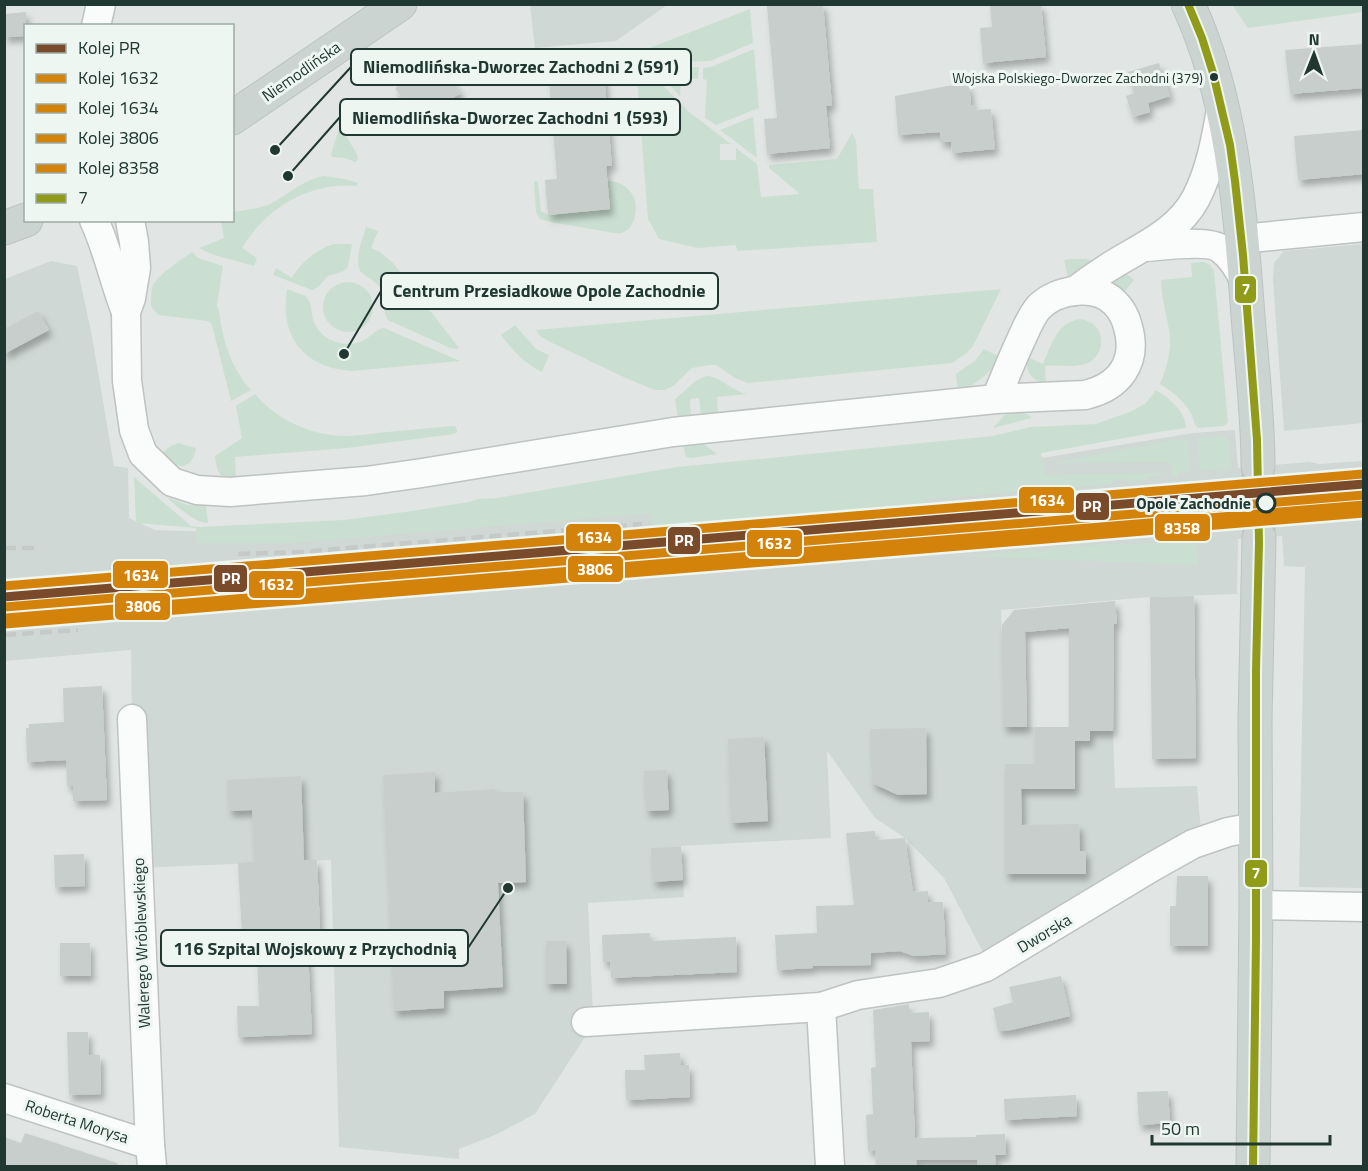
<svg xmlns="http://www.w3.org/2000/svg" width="1368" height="1171" viewBox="0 0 1368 1171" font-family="'Titillium Web',sans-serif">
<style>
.built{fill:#cfd8d4}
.green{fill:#cadfd1}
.building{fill:#c8cecb;filter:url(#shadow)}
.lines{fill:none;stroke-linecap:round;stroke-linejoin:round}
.major-tunnel{stroke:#bbc3c0;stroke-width:33;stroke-dasharray:33 16;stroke-linecap:butt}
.minor-casing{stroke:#bec3c1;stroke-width:31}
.major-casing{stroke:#bcc3c1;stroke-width:35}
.minor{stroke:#fafbfb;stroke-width:28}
.major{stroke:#ccd4d1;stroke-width:33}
.rail{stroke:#c5c9c8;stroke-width:4.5;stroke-dasharray:12 6;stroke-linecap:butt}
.bus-1-casing{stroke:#eef6f2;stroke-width:12}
.bus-1{stroke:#909c19;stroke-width:8}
.rail-1-casing{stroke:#eef6f2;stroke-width:14}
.rail-2-casing{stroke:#eef6f2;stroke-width:14}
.rail-3-casing{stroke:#eef6f2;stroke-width:14}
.rail-4-casing{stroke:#eef6f2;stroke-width:14}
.rail-5-casing{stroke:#eef6f2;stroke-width:14}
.rail-1{stroke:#7a4b2a;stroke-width:9}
.rail-2{stroke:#d3820a;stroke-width:9}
.rail-3{stroke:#d3820a;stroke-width:9}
.rail-4{stroke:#d3820a;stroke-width:9}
.rail-5{stroke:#d3820a;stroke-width:9}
.bus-dot{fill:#213832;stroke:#eef6f2;stroke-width:2}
.stop-dot{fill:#eef6f2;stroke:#213832;stroke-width:3}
.labels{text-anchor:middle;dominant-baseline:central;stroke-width:6;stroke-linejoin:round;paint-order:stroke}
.bus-label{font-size:14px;fill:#213832;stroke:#eef6f2;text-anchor:end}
.street-label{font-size:16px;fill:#213832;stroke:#eef6f2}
.stop-label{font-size:16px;font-weight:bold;fill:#213832;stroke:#eef6f2;text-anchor:end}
.leader{fill:none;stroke:#213832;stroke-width:2}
.callout-dot{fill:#213832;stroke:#eef6f2;stroke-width:2}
.callout{fill:#eef6f2;stroke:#213832;stroke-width:2}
.callout-label{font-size:18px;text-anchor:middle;font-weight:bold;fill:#213832}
.line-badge{stroke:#eef6f2;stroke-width:2}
.badge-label{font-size:16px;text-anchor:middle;font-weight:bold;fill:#fff}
</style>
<defs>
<filter id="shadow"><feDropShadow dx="3.5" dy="6" stdDeviation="3" flood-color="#0004"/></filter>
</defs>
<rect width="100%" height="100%" fill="#e1e6e4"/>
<g class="built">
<path d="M530,5v-1l137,1 -51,36 -81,7z"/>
<path d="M1363,244v179l-79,8 -11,-151 1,-17 10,-12z"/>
<path d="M51,261l26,5 15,70 22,130 14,2 1,50 26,12 127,4 640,-62 126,-15 145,-24 42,-3 3,38 71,-6 10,2 44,-3v427l-64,-1 6,-320 -21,-1 -2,-30 -44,3 -1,55 -87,3 -149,13 1,30 25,87 63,1v3h23l2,57 82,-2 4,45 -139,73 -78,50 -40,-76 -39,-40 -30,-20 -48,-67 4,87 -150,8 3,51 -96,6 6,134h-9l-50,77 -40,21 -36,14v10l-120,-12 -8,-287 -193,8 -6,-149 -1,-69 -126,11v-382z"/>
</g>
<g class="green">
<path d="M1232,5h131v7l-115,16z"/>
<path d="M750,9l3,34 -43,18 -35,1 -35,-7 -1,-3z"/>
<path d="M754,49l5,59 -43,17 -11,-7 2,-38 -4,-1v-11l8,-1z"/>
<path d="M648,64l26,4 25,-1 -1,12 -17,-1 -1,18z"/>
<path d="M636,66h8l45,46 42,32h-11v16h16v-12l21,16 4,33 39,-3 -31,-26v-3l68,-6 15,-26 4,8 3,48h14l4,53 -140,9 -1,-6 -38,3 -39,-9 -11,-20z"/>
<path d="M753,117l4,41 -37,-28z"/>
<path d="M340,130l3,1 14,23 1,4 -2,4 -11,-4 -13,-1 -1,-3 7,-22z"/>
<path d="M324,176l20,3 14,4 -1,3c-10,0 -22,-1 -33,2 -35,7 -64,30 -82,60l15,10 -3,8 -43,-12 -12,-6 25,-10 -3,-17 11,-1 1,-8c12,-2 25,-3 37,-8 18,-9 34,-25 54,-28z"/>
<path d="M534,181h4l3,30 7,4 62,-6 -2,-28c9,0 19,4 24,13 7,10 4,33 -8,38 -3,2 -7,1 -10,1l-63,-11 -11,-3 -4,-7z"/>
<path d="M366,227l12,4 -7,17 9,4 13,11 66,85 -2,1 -7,-1 -62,-28c-6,-9 -2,-20 -8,-32 -5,-8 -11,-9 -18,-15 -10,-9 1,-35 4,-46z"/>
<path d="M333,244h19l-4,23 -4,4 -16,5 -10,11 -6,3 -39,-15 3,-7 16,10c10,-17 23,-27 41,-34z"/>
<path d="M192,252l6,6 25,8 -6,39c3,8 3,16 5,24 4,22 14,45 29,61l-20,11 -19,-76 -4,-4 -50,-6 -7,-9c0,-6 0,-13 1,-19 4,-11 30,-28 40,-35z"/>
<path d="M1070,259h15l18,3 -25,14 -10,2 -4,-18z"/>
<path d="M1203,262l6,2 5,7 14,151 -4,4 -26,2 -3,-3c-4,-19 -19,-31 -35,-41 6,-15 11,-30 10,-47 -2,-20 -9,-37 -9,-57l31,-3 -1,-14z"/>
<path d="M1122,270l12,10 -11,14 -18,-16z"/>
<circle cx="348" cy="307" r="25"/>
<path d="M287,289l19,7c7,10 4,13 7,23 6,20 28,29 47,23 9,-3 15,-13 24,-14l76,33 -109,10c-47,-3 -72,-35 -64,-82z"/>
<path d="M1001,289l-28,57 -6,7 -15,10 -204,20 -13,-5 -19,-13h-6l-18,3 -19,18 -8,4h-10l-25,-10 -82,-39 -8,-5 -4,-6z"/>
<path d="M1080,319c6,1 12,3 16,8 10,11 5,30 -8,36 -12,5 -30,2 -43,3l1,18c-14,-3 -21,-13 -19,-27l16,7c9,-20 13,-41 37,-45z"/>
<path d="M515,325l21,24 13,6 -7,17c-18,-9 -29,-21 -41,-37z"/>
<path d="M984,349l16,8c-10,16 -24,28 -42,35l-2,-18 19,-13z"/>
<path d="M706,376c15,0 25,15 41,18l-30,3 1,18 -17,1 -2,-18 -9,1 1,18 -13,1 -3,-19 22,-19z"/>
<path d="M1156,390c14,9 29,20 30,38l-28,4 -117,21 4,22 118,-2v2l-16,2v3l-19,2v-3l-14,1v4l-188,15 1,12 -273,20 -2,-18 -359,30h-96l-1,-15 -60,-5 -2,-46 57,49 6,1 147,-7 61,-8 64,-10 9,-3 19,-1 180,-31 316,-31 38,-9 65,-3 36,-13 14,-8z"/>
<path d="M255,394c22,26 57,42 91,42 13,0 27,-3 41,-4 22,-2 44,-4 65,-6h3l2,4v2l-3,2 -107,14 -112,9 1,25c-17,-4 -19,-9 -21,-26l27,-18 -6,-32z"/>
<path d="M1021,409l11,9 -39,10 16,-18z"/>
<path d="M1224,436l5,5 2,27 -31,3 -2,-33z"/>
<path d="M697,439l20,15 -26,4 -5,-1 -4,-17z"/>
<path d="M1188,439l2,33 -12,1v4l-5,1 -3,-16 -117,1 115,-22z"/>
<path d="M178,443l18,5c-2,12 -10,24 -23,15 -4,-2 -7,-8 -10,-11l8,-6z"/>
<path d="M169,498l19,7h18l2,18c-15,-1 -28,-15 -40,-24z"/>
<path d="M1196,540l2,25 -234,-9 71,-6 1,2 11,-1v-2l75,-6 1,2z"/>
</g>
<g class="building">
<path d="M788,4h35l9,101 -6,1 4,42 -63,6 -3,-35 13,-1 -10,-112z"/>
<path d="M990,4h51l5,53 -63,6 -3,-35 12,-1z"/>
<path d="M26,12v24l-22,1v-23z"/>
<path d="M1364,44v44l-74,6 -5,-44z"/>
<path d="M438,59l23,34 -43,29 -23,-34z"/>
<path d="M603,63l9,103h-6l4,43 -62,6 -3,-35 12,-1 -9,-111z"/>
<path d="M1159,63l11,33 -22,7 2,9 -17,5 -7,-21 8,-3 -6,-21z"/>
<path d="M969,85l2,20h4v5l16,-1 4,40 -43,4 -1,-11h-11v-10l-42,3 -3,-39 52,-10z"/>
<path d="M1364,130v44l-66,6 -4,-44z"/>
<path d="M38,311l11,19 -45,24v-25z"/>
<path d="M1194,596l2,162 -44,1 -2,-162z"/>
<path d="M1115,601l2,23h-3l-1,107h-23v10h-15v48h-54l1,36 57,-1 1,27h6v23h-81v-110h30v-37h34v-99l-44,4 2,95h-24l-1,-102 12,-15z"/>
<path d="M102,686l5,114 -34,1v-15h-6l-1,-26 -39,2 -1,-34h3v-4l35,-2 -1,-34z"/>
<path d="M926,728l1,66 -29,1 -26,-12 -2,-54z"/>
<path d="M764,737l4,84 -37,2 -3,-84z"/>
<path d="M667,770l2,40 -23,1 -2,-40z"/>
<path d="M435,772v21l60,-4v3h28l3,90 -28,1 5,104 -59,4v17l-50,3 -11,-236z"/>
<path d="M301,776l3,84h13l4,90h-13l4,84 -74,3 -1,-31h22l-2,-53 -14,1 -5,-91 16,-1 -2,-52 -23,1 -2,-31z"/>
<path d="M875,831l1,9 29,-2 8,54 15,-1v11h15l3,52 -32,2 -14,-5 -29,2v12l-59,1 1,2 -36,2 -2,-35 42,-2 -1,-27 38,-1 -8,-72z"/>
<path d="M681,847l2,33 -30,2 -2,-34z"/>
<path d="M84,854l1,32 -30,1 -1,-32z"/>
<path d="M1177,876h31v70h-38v-40h6z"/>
<path d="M650,933l1,8 85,-4 1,35 -126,6 -1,-16h-7l-1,-27z"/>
<path d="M546,941h20l1,43h-21z"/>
<path d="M60,943h30l1,33h-31z"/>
<path d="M1061,976l9,40 -59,14 -13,1 -5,-23 20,-6 -4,-15z"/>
<path d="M909,1004v9l20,-1 1,29 -19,1 4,96 61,-1v-2l29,-1 1,21h-11l1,12h-18l-1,-7h-61l1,7h-41l-1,-17 -7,1 -2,-36 7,-1 -2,-46 5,-1 -3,-57z"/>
<path d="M67,1032h21l1,23h11l1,39 -32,1z"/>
<path d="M680,1053l1,12h8l1,32 -64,3 -1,-30h20l-1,-15z"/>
<path d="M1168,1091l2,32 -31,2 -2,-33z"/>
<path d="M1076,1095l1,21 -72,4 -1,-21z"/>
<path d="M25,1133l92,30v4h-113v-30l17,6z"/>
</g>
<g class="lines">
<path class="major-tunnel" d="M1258,466l1,72"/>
<defs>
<g id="minor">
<path d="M96,26l5,-22"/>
<path d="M94,220c14,30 20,62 32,92"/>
<path d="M130,220l4,22 2,26 -5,30 -5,14 1,69 7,49 9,24 29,28 25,8 33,2 136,-11 56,-8 251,-41 323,-33 89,-4c34,-8 53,-32 43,-68 -2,-8 -6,-17 -13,-24 -19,-20 -58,-14 -76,4 -8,9 -13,22 -18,33 -9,19 -17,39 -25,59"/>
<path d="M1241,239l123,-12"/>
<path d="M1145,247c17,-1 63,-8 76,2 12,9 19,22 25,35"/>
<path d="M1075,291c10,-8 20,-15 31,-22 32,-21 71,-35 90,-71 14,-27 20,-59 25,-89"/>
<path d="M132,719l18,426 2,21"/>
<path d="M1256,905l108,2"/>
<path d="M821,1007l9,159"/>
<path d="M586,1022l235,-15 37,-12 81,-12 47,-16 166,-100 41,-23 35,-12 27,-5"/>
<path d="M4,1098l146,47"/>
</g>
<g id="major">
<path d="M1188,4c45,97 52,207 60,312 4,50 10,100 10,150"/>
<path d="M232,118l168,-114"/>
<path d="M4,228l22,-8"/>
<path d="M1253,1166l3,-261 -1,-185 4,-182"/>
</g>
</defs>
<use href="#minor" class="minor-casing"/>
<use href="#major" class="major-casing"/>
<use href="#minor" class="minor"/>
<use href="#major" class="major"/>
<g class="rail">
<path d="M4,548h32"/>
<path d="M238,554l62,-2 342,-28"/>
<path d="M4,635l74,-5"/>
</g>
<defs>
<path id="bus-1" d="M1188,4l14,34 11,35 17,72 5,36 8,74 14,185 2,102 -3,128v270l-3,226"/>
</defs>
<use href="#bus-1" class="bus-1-casing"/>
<use href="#bus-1" class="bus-1"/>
<defs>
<path id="rail-1" d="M4,597l1360,-113"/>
<path id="rail-2" d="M5,607l1359,-112"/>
<path id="rail-3" d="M4,586l1359,-112"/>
<path id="rail-4" d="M6,618l1358,-113"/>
<path id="rail-5" d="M5,624l1359,-111"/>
</defs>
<use href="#rail-1" class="rail-1-casing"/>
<use href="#rail-2" class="rail-2-casing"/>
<use href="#rail-3" class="rail-3-casing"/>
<use href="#rail-4" class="rail-4-casing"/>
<use href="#rail-5" class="rail-5-casing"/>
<use href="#rail-1" class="rail-1"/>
<use href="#rail-2" class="rail-2"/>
<use href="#rail-3" class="rail-3"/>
<use href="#rail-4" class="rail-4"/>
<use href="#rail-5" class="rail-5"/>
</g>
<circle class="bus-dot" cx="1214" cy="77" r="5"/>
<circle class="stop-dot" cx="1266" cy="503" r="9"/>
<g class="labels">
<g class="bus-label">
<text x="1203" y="77">Wojska Polskiego-Dworzec Zachodni (379)</text>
</g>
<g class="street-label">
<text transform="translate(301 71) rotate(-35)">Niemodlińska</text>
<text transform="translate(1044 933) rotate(-31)">Dworska</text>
<text transform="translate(141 943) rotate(-92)">Walerego Wróblewskiego</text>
<text transform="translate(77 1121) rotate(18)">Roberta Morysa</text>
</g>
<g class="stop-label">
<text x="1251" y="503">Opole Zachodnie</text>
</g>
</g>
<path class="leader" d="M275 150L351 67M288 176L340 117M344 354L381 291M508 888L468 948"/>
<g class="callout-dot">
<circle cx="275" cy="150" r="6"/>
<circle cx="288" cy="176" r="6"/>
<circle cx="344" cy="354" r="6"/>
<circle cx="508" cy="888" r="6"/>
</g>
<g class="callout">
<rect x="351" y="49" width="340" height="36" rx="6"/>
<rect x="340" y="99" width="340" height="36" rx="6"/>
<rect x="381" y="273" width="337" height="36" rx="6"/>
<rect x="161" y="930" width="307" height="36" rx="6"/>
</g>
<g class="callout-label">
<text x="521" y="73">Niemodlińska-Dworzec Zachodni 2 (591)</text>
<text x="510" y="124">Niemodlińska-Dworzec Zachodni 1 (593)</text>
<text x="549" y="297">Centrum Przesiadkowe Opole Zachodnie</text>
<text x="315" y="955">116 Szpital Wojskowy z Przychodnią</text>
</g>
<g class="line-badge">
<rect x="1234" y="275" width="23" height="29" rx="6" fill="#909c19"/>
<rect x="1018" y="486" width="57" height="28" rx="6" fill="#d3820a"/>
<rect x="1075" y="492" width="35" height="29" rx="6" fill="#7a4b2a"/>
<rect x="1154" y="513" width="57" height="29" rx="6" fill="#d3820a"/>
<rect x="565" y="523" width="57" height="29" rx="6" fill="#d3820a"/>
<rect x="667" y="526" width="34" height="29" rx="6" fill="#7a4b2a"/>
<rect x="746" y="529" width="57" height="29" rx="6" fill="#d3820a"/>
<rect x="567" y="555" width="57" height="28" rx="6" fill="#d3820a"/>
<rect x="112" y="560" width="57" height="29" rx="6" fill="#d3820a"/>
<rect x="213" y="564" width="35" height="29" rx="6" fill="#7a4b2a"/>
<rect x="248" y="570" width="57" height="29" rx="6" fill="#d3820a"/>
<rect x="114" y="592" width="57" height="29" rx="6" fill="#d3820a"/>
<rect x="1244" y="859" width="24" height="29" rx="6" fill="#909c19"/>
</g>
<g class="badge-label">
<text x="1246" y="295">7</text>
<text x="1047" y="506">1634</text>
<text x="1092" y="512">PR</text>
<text x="1182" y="534">8358</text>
<text x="594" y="543">1634</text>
<text x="684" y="546">PR</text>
<text x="774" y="549">1632</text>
<text x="595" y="575">3806</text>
<text x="141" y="581">1634</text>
<text x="231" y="584">PR</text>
<text x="276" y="590">1632</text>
<text x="143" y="612">3806</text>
<text x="1256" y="879">7</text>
</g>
<rect width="1368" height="1171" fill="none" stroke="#213832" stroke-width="12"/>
<rect x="24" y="24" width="210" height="198" fill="#eef6f2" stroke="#9caaa5" stroke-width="1.5"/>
<rect x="36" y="44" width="30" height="9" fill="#7a4b2a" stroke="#9caaa5" stroke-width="1.5"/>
<text x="78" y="54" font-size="18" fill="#213832">Kolej PR</text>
<rect x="36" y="74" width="30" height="9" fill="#d3820a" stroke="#9caaa5" stroke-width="1.5"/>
<text x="78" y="84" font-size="18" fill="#213832">Kolej 1632</text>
<rect x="36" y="104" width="30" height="9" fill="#d3820a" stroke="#9caaa5" stroke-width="1.5"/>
<text x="78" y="114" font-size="18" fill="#213832">Kolej 1634</text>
<rect x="36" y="134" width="30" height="9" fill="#d3820a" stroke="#9caaa5" stroke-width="1.5"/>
<text x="78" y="144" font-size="18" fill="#213832">Kolej 3806</text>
<rect x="36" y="164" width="30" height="9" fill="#d3820a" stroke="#9caaa5" stroke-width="1.5"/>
<text x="78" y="174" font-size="18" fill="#213832">Kolej 8358</text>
<rect x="36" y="194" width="30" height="9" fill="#909c19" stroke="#9caaa5" stroke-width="1.5"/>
<text x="78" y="204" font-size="18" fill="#213832">7</text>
<g transform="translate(1314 54) rotate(1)" stroke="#eef6f2" stroke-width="4.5" paint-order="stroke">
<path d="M0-4.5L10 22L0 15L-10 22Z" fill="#213832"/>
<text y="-9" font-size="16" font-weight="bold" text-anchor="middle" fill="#213832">N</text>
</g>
<path d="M1152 1135v9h178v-9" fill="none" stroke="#213832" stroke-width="3"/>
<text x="1161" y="1135" font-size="18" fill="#213832" stroke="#eef6f2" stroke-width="4.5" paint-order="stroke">50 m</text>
</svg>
